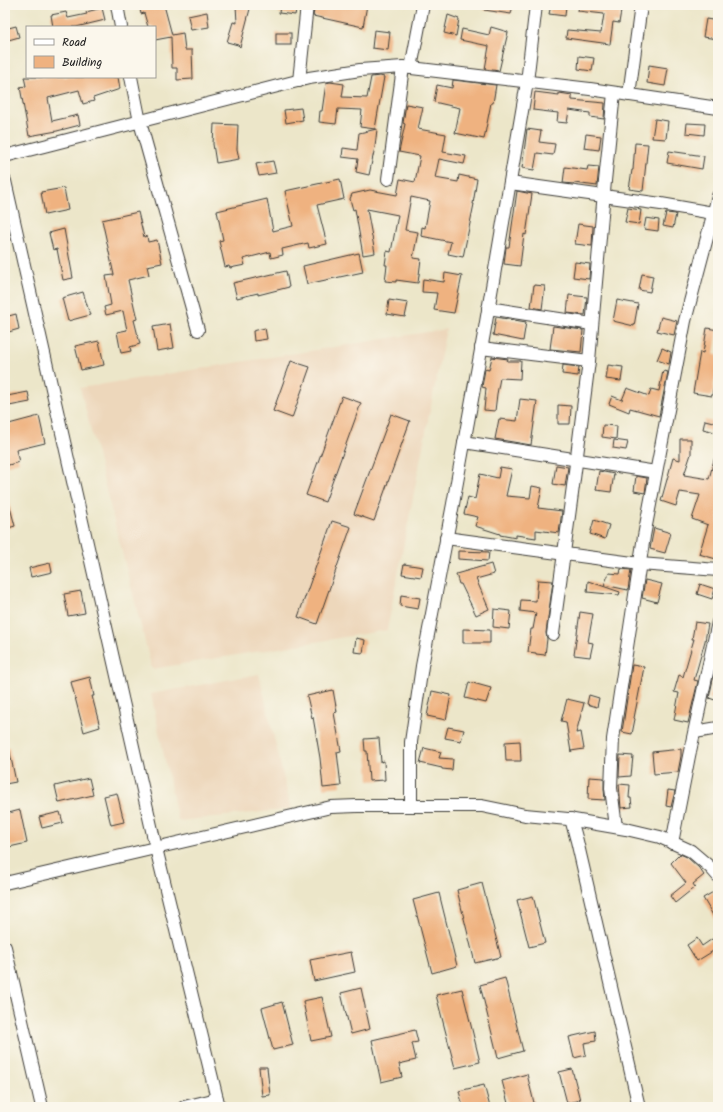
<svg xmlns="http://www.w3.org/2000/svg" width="723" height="1112" viewBox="0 0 723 1112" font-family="Kalam,sans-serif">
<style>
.built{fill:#edd7bb}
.building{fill:#efb280}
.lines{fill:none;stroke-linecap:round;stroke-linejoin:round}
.street-casing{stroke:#3b3a36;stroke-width:14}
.street{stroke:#fff;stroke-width:12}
</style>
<rect width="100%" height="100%" fill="#fbf7ec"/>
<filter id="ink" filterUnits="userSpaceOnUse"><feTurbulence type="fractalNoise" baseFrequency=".025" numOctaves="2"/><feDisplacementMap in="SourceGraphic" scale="8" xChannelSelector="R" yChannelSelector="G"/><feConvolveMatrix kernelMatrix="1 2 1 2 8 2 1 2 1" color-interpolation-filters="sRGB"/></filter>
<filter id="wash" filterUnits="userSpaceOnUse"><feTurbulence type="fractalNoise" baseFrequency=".012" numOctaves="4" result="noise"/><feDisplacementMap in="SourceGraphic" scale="16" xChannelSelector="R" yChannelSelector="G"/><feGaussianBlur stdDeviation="0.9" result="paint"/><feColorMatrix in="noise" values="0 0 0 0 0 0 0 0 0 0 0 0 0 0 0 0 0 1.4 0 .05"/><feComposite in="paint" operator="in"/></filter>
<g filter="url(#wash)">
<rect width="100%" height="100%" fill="#ece6c9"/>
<g class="built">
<path d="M446,329l-59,301 -235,39 -72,-281z"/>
<path d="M259,674l32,135 -113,12 -27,-127z"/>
</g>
<g id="blocks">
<g class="building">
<path d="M139,5h25l8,30 11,-2 2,17h7l1,29 -16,1v-12h-5l-1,-31 -16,3v-13h-7l-4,-14 -3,1z"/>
<path d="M236,5h15l-11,42 -2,-2 -11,-3 6,-20 4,1z"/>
<path d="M280,5h17l-2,10 -16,-2z"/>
<path d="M315,5h52l-4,22 -50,-11z"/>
<path d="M484,5h29l-2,9 -27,-4z"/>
<path d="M551,5h15l-1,11 -16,-2z"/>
<path d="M579,5h43l-3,18 -6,-1 -3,22 -44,-6 1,-8 34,3 3,-19 -26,-3z"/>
<path d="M102,8l3,12 -29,7h-23l-2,-12 15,-3 2,6 19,-4 -1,-2z"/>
<path d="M207,12l2,15 -18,3 -3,-14z"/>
<path d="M448,15l11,4 -3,17 -12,-3z"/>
<path d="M706,19l12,2v18l-15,-2z"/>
<path d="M16,26l3,11 -14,4v-12z"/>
<path d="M491,27l17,5 -9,39 -14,-2 4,-23 -29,-6 2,-11 27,6z"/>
<path d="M374,30l16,2 -2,18 -16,-2z"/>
<rect x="276" y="33" width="15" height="12"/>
<path d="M579,56l15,2 -2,13 -14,-2z"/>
<path d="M649,65l19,3 -3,18 -18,-3z"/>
<path d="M380,76l4,1 -9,52 -15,-2 2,-17 -24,-1 -2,15 -17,-2 1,-11h2l4,-28 4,-1 14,2 -2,13 25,1 4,-21z"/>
<path d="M24,77h94l2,12 -27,9 1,3 -11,3 -4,-14 -31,8 4,23 26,-6 2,10 -23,6 -28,5 -9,-49 6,-1z"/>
<path d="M453,80l43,5 -3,18h-2l-7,36 -29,-6 5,-25 -26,-6 3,-17 15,3z"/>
<path d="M535,92l24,3v-2l13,2v5l33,3 -1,16 -14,-2v-4l-21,-3 -2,13 -10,-1 1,-9 -25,-3z"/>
<path d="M406,104l17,3 -5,22 28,5 -3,18 23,4 -2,8 -25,-5 -4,19 23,4 1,-7 18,4 -4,25h1l-11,53 -15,-3 3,-12 -30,-6 1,-9 3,1 5,-27 -19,-4 -6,33 13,2 -5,26 8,1 -3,24 -22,-3v2l-11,-1 2,-16h-2l2,-14 4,1 7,-37 -31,-6 8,44 -12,2 -8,-46 -2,1 -3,-11 2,-5 18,-4 27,5 3,-16 15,3 5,-26 -21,-4 6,-28 -2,-1z"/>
<path d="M301,108l2,12 -17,3 -2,-13z"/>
<path d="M655,119l13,2 -2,18 -14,-1z"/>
<path d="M687,123l18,1 -1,11 -18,-2z"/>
<path d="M214,124l24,1 -1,24 2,10 -23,4 -3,-19z"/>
<path d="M377,129l-2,18 -6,28 -13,-3 2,-13 -16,-2 1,-9 14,2 2,-17z"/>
<path d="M527,129l14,2 -2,11 16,2 -2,11 -16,-2 -3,17 -12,-2z"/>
<path d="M586,134l15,2 -2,14 -15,-2z"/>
<path d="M635,143l13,1 -5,47 -14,-2 3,-19h1z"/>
<path d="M669,151l35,5 -2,13 -35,-6z"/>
<path d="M273,161l3,12 -17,3 -3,-12z"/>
<path d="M588,166l11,1 -2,19 -23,-3v1l-11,-1 2,-16 22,3z"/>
<path d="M340,179l4,20 -27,6 10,39 -18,4 -1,-5 -26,6 1,6 -12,3 -1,-6 -27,7 2,6 -15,3 -1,-2 -4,1 -6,-26 4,-1 -6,-29 50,-12 6,32 20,-5 -8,-35z"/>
<path d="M64,188l4,22 -23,5 -4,-23z"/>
<path d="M517,191l15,3 -6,41 -2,-1 -4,32 -16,-2 2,-17h3z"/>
<path d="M628,208l13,2 -2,14 -14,-2z"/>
<path d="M138,212l6,25 3,-1 1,6 9,-2 5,23 -15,3 2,9 -21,5 9,39 -3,1 6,24 -10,3 1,4 -10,2 -4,-21 10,-2 -4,-19 -17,4 -2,-8 7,-2 -5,-29 8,-1 -12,-55z"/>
<path d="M666,213l10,1 -3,14 -10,-2z"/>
<path d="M646,218l13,2 -1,11 -14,-2z"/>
<path d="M578,224l15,2 -1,20 -17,-2z"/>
<path d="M64,229l9,49 -10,2 -6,-31 -4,1 -4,-17z"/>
<path d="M359,253l4,19 -56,12 -4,-18z"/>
<path d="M575,262l15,2 -1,15 -16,-2z"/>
<path d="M286,271l3,16 -31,8v-2l-21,5 -4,-15z"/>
<path d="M445,273l17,3 -8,37 -20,-3 3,-17 -15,-1 1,-13 21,3z"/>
<path d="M642,274l11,2 -3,16 -11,-2z"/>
<path d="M534,285l11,1 -3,23 -11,-2z"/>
<path d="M83,292l7,23 -22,6 -6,-23z"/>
<path d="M569,295l18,2 -2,18 -18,-2z"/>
<path d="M389,300l19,3 -3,14 -18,-3z"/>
<path d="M617,300l21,4 -4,22 -21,-5z"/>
<path d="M16,314l3,15 -14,4v-16z"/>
<path d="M496,317l30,5 -3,19 -30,-6z"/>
<path d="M661,317l16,4 -3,14 -17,-4z"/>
<path d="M170,324l4,24 -17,3 -4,-24z"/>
<path d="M553,326l30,4 -2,22 -31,-3z"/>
<path d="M265,328l2,11 -13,2 -1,-10z"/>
<path d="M707,328l11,2 -4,24h4v19h-2l-4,23 -19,-3 7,-41 3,1z"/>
<path d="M99,341l5,24 -23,5 -6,-24z"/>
<path d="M662,348l9,4 -2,12 -12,-4z"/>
<path d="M492,357l16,2 -1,2h14l-1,18 -20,-1 -3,16 -2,17 -11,-1 2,-22 -4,-1 3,-18 4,1z"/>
<path d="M291,361l19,6 -18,51 -19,-7z"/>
<path d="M563,365l16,2 -1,9 -16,-2z"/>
<path d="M608,365l15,2 -2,14 -15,-2z"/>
<path d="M663,371l5,1 -9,44 -29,-8 -1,4 -20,-8 3,-8 10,4 5,-12 22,8 2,-7 8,2z"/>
<path d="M28,392l2,10 -21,4 -2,-10z"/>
<path d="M342,396l19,7 -36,99 -19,-7z"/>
<path d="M520,399l17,2 -6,44 -36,-6 4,-20 18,2z"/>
<path d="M558,405l13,1 -1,18h-12z"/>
<path d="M391,414l19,7 -36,100 -20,-7z"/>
<path d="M39,416l6,27 -29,7 3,12 -14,4v-41z"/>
<path d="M705,420l12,3 -2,9 -12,-3z"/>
<path d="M603,425l14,1 -1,13 -14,-2z"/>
<path d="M680,439h11v15l-7,21 25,4 6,-23h3v96l-2,7 -17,-5 9,-29 -16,-6 8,-24 -20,-3 -4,14 -15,-5 12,-43 7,2z"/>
<path d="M614,440l14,2 -2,8 -13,-2z"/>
<path d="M556,465l12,2 -3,19 -12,-2z"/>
<path d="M500,467l12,2 -6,27 24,2 2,-12 10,2 -4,20 24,3 -3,22 -23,-3v8l-20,-3v3l-16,-3v-1l-25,-8 3,-9 -14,-3 4,-17 7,2 5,-25 18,4z"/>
<path d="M599,471l15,3 -3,18 -15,-2z"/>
<path d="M636,476l11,2 -2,15 -11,-2z"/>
<path d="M5,500h3l7,26 -10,3z"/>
<path d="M594,520l15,5 -4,14 -15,-5z"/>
<path d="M332,521l19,6 -34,97 -19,-7z"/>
<path d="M654,528l17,5 -6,20 -15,-4z"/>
<path d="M458,551l31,1 -1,9 -30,-2z"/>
<path d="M50,563l2,9 -21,5 -2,-9z"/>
<path d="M404,564l19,3 -2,10 -19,-3z"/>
<path d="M491,564l3,10 -18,5 13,30 -13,6 -15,-31h-2l-3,-10z"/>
<path d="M621,569l10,1 -3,20 -24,-5 5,-12 11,1z"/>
<path d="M538,580l15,1 -7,52 1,6 -2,16 -9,-1v-1l-8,-1 3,-23h2l3,-16 -16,-2 1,-11 15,1z"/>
<path d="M645,580l17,4 -5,18 -15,-4z"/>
<path d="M588,581l32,11 -1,3 -32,-3z"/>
<path d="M700,584l15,5 -3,10 -15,-5z"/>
<path d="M81,591l4,22 -17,3 -4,-22z"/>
<path d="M401,595l19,3 -2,11 -18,-3z"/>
<path d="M494,609l17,2 -2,18 -16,-2z"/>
<path d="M580,612l13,2 -5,28 5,1 -3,14 -16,-2z"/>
<path d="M695,622l13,2 -3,17 -11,39 4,1 -10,42 -14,-3 5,-27 -5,-1 5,-17 4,2 11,-38h-2z"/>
<path d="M463,629l27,1v13h-27z"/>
<path d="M356,638l9,2 -2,13 -9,-1z"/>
<path d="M632,665l12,2 -10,51 1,1 -3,15 -10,-2z"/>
<path d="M716,665l2,1v35l-9,-3z"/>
<path d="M90,677l4,19h-2l8,31 -16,5 -13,-50z"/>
<path d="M469,682l22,6 -5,15 -21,-5z"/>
<path d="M333,690l4,22 -3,1 7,38 -4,1 4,34 -18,2 -3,-30 -7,-41 -1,1 -5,-22z"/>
<path d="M432,691l19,4 -5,25 -19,-4z"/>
<path d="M589,695l10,3 -2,9 -10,-3z"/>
<path d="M567,699l17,4 -8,30 5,-1 3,17 -13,2v1l-5,-30 -5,-1z"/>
<path d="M448,727l16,3 -3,11 -16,-3z"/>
<path d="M379,738l2,24 3,-1 1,19 -16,1 -2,-30h-2l-1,-12z"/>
<path d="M520,741l1,20h-15l-1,-19z"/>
<path d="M9,748l7,34 -11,2v-35z"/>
<path d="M424,748l17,4 -2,6 14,1 -1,11 -10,-1v-1l-22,-5z"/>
<path d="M681,749v7l-3,16 -24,2 -2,-22z"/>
<path d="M620,755l13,1 -2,20 -12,1z"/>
<path d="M589,777l15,1v11l1,11 -17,-1z"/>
<path d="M89,778l4,17 -34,8 -4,-17z"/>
<path d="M619,784l11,1 -1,13h2l1,9 -11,1z"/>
<path d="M668,790l7,1 -4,16 -5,-1z"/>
<path d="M117,793l7,29 -13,3 -7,-29z"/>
<path d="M20,810l7,33 -22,5v-34z"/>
<path d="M60,812l3,11 -21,5 -3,-11z"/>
<path d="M680,854l7,3 12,11 5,7 -11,9 2,3 -20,16 -5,-7 16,-13 -15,-20z"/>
<path d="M482,883l19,74 -26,6 -18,-73z"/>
<path d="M715,891l3,7v26l-15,-26z"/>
<path d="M439,893l18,73 -25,7 -19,-73z"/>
<path d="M533,896l12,47 -16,4 -12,-47z"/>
<path d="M718,935v13l-21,13 -10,-16 10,-7 5,8z"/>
<path d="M351,952l4,20 -41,9 -4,-21z"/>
<path d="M505,978l18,73 -25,7 -18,-73z"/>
<path d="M361,988l9,41 -19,5 -10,-41z"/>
<path d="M462,989l18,73 -25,6 -19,-73z"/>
<path d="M322,997l9,40 -20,4 -8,-40z"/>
<path d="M282,1002l11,43 -20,5 -11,-42z"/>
<path d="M415,1030l3,12 -6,1 4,17 -17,4 3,13 -21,5 -9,-42z"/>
<path d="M595,1031l1,10 -12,2 2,12 -12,3 -5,-21z"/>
<path d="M259,1067h8l3,28 -8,1z"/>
<path d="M572,1069l8,31 -13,3 -8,-31z"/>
<path d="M527,1074l8,33h-26l-7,-26z"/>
<path d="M484,1085l6,22h-27l-4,-16z"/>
</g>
</g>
</g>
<g filter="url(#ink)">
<use href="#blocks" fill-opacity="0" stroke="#3b3a36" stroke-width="1"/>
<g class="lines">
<defs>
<g id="street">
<path d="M117,5l4,22"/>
<path d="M411,68l12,-63"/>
<path d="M131,77l9,45 58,208"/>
<path d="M299,81l8,-76"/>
<path d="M629,95l12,-90"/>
<path d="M5,156l304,-78 51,-8 43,-3 187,22 128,19"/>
<path d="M388,179l15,-112"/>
<path d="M5,181l151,667 63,259"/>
<path d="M510,183l151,21 52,9"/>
<path d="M488,308l104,16"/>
<path d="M481,348l108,13"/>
<path d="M464,442l192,30"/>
<path d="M446,538l194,26 78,6"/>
<path d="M553,634l21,-155 15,-118 16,-180 9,-88"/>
<path d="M695,732l23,-4"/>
<path d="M411,806v-64l11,-76 31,-162 32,-176 42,-246 9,-77"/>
<path d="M571,819l6,22 62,266"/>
<path d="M616,827l-5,-39 2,-49 31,-203 41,-215 33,-125"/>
<path d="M672,843l17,-87 29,-134"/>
<path d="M5,883l326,-76 26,-1h125l43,9 43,4 58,10 34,8 31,14 20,17 7,8"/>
<path d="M5,947l37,160"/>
<path d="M184,1107l33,-8"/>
</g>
</defs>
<use href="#street" class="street-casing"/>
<use href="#street" class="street"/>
</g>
</g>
<rect width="723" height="1112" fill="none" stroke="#fbf7ec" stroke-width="20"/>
<rect x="26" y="26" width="130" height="52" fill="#fbf7ec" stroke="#a29f99"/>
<rect x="34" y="39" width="20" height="6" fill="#ffffff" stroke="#a29f99"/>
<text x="62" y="46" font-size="12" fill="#1c1c1c">Road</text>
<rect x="34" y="56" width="20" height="12" fill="#efb280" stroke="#a29f99"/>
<text x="62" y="66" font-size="12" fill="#1c1c1c">Building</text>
</svg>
